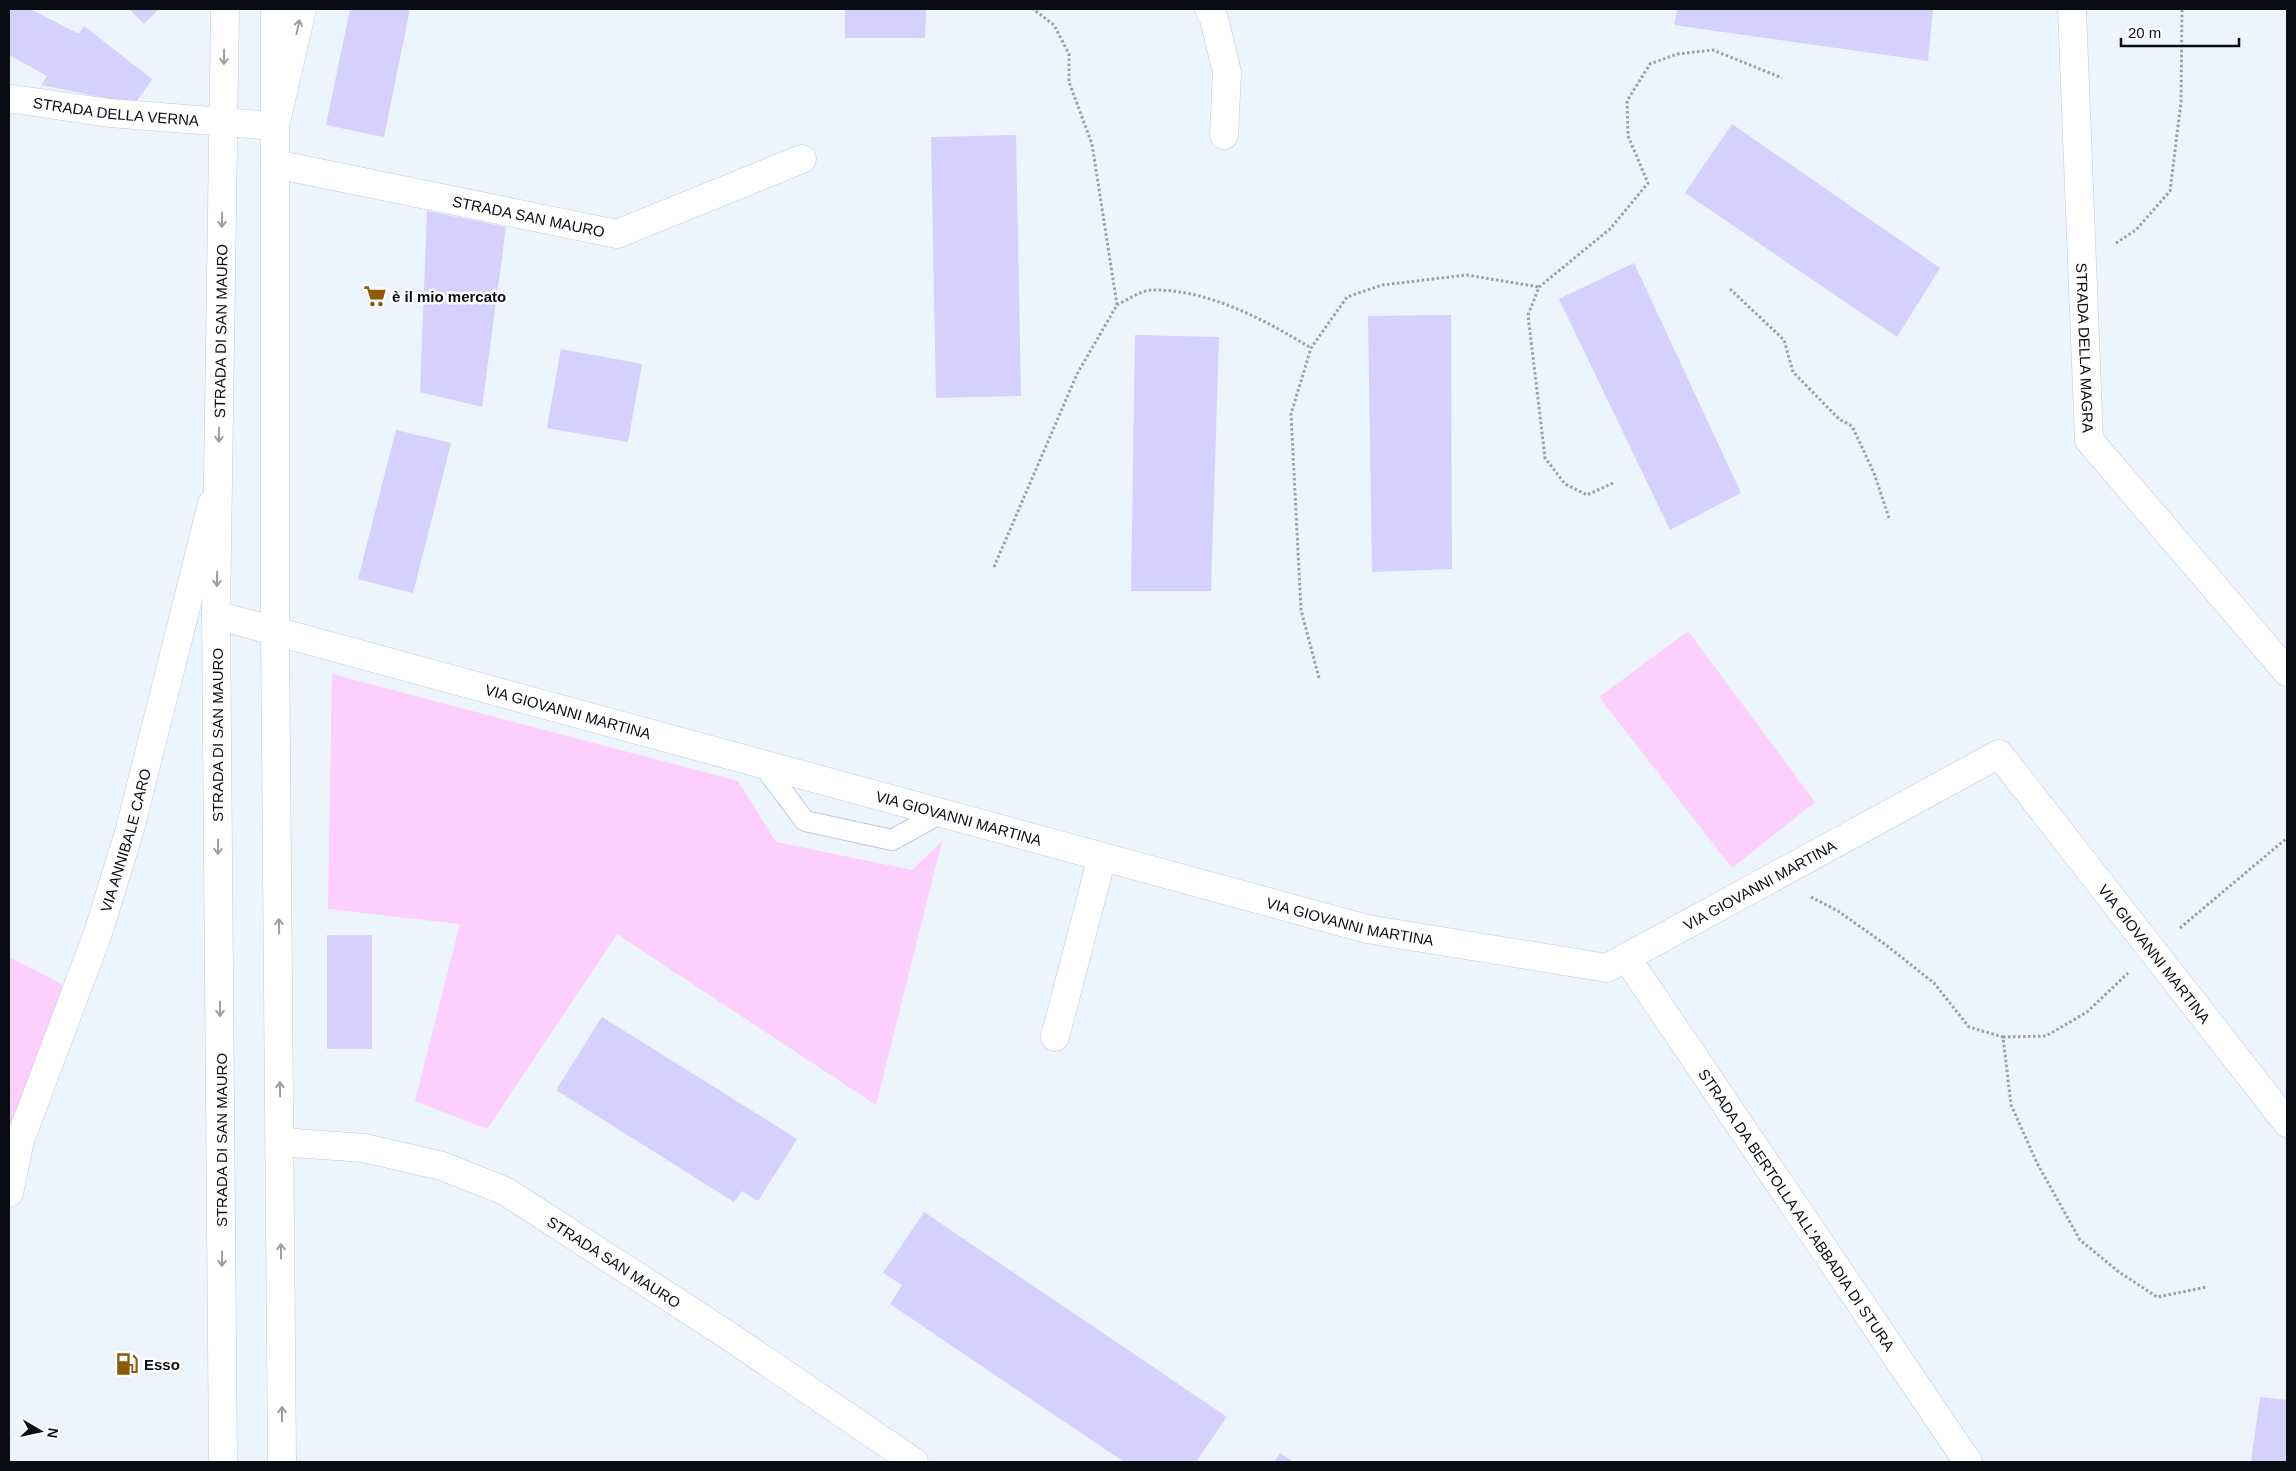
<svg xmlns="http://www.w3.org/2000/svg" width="2296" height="1471" viewBox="0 0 2296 1471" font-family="Helvetica,sans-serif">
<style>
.green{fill:#fccffc}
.building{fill:#d6d0fe}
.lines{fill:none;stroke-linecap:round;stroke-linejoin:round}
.service-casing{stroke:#becadb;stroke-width:22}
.minor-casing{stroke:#becadb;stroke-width:29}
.secondary-casing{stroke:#becadb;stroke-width:29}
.path{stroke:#9aa1a9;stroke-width:3;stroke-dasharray:2.5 2.5;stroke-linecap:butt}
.service{stroke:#fff;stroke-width:20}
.minor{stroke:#fff;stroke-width:28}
.secondary{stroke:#fff;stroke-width:28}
.oneway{stroke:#9d9ea1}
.labels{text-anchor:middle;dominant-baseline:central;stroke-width:5;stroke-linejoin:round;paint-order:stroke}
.street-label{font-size:15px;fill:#090d13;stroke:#fff}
.poi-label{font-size:15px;font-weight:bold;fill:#090d13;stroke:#fff;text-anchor:start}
</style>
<rect width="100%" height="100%" fill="#ecf4fe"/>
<g class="green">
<path d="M1688,631l127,171 -83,66 -133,-171z"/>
<path d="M332,674l406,107 38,61 136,28 30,-29 -66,264 -259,-171 -130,195 -72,-28 45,-177 -132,-15z"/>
<path d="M9,957l54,28 -45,146 -9,-8z"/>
</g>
<g class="building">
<path d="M9,9h21l49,25 5,-8 68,53 -17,25 -94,-19 6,-9 -38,-21z"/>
<path d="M129,9h30l-15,15z"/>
<path d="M350,9h60l-26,128 -58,-12z"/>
<path d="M845,9h81l-1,29h-80z"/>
<path d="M1677,9h256l-5,52 -254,-36z"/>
<path d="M1732,124l208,144 -43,69 -212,-144z"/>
<path d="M1016,135l5,261 -85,2 -5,-261z"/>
<path d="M427,211l79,16 -24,180 -62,-15z"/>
<path d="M1634,263l107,230 -71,37 -111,-231z"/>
<path d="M1451,315l1,254 -80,3 -4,-256z"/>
<path d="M1135,335l84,2 -8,254h-80z"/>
<path d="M561,349l81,15 -14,78 -81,-14z"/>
<path d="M396,430l55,13 -38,150 -55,-14z"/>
<rect x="327" y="935" width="45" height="114"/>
<path d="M602,1017l195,122 -39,62 -16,-10 -8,11 -178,-112z"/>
<path d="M924,1212l303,205 -31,45h-72l-234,-158 12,-19 -19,-12z"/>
<path d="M2260,1397l27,3v62h-36z"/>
<path d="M1280,1453l13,9h-19z"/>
</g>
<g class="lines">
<defs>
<path id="service" d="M762,764l43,57 87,19 49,-27"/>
<g id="minor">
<path d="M1209,9l5,10 13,53 -3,63"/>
<path id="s1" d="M2072,9l17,431 198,232"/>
<path id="s2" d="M9,100l4,-1 97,14 165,13 27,-117"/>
<path id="s3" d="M275,164l342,70 185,-75"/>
<path id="s4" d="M216,615l1151,314 240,39 392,-214 288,369"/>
<path id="s5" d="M1626,957l342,505"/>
<path d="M1055,1037l47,-180"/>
<path id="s6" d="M281,1142l83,6 78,18 63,25 218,141 191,130"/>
<path id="s7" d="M9,1193l11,-53 78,-207 32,-104 82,-325"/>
</g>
<g id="secondary">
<path d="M275,9v622l7,831"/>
<path id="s8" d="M223,1462l-7,-847 9,-606"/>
</g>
</defs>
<use href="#service" class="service-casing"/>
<use href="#minor" class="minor-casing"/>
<use href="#secondary" class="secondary-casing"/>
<g class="path">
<path d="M2116,243l20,-13 34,-39 11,-89 1,-93"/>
<path d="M1730,289l54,51 9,32 46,47 13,7 22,47 15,45"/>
<path d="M1117,305c10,-5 25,-15 35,-15 56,-1 113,30 159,58"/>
<path d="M1613,483l-26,12 -22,-11 -20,-26 -17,-143 11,-28 71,-58 38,-46 -20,-47 -1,-35 23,-37 27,-10 36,-4 69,28"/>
<path d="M994,567l83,-193 40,-69 -25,-161 -23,-62v-28l-15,-29 -21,-16"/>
<path d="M1319,678l-18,-68 -10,-196 20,-66 36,-51 35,-12 85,-10 72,12"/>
<path d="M1811,897l27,14 48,34 48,38 35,44 34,10 8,68 26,58 43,77 39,32 38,25 49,-10"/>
<path d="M2180,928l107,-90"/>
<path d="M2003,1037l43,-1 41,-24 41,-39"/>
</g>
<use href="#service" class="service"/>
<use href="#minor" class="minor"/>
<use href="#secondary" class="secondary"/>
</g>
<defs><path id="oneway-shaft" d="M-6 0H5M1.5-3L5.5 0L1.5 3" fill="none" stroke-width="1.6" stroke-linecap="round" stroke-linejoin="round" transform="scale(1.25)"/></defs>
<g class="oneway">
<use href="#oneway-shaft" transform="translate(298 27) rotate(-78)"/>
<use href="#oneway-shaft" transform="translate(224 57) rotate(91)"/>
<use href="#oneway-shaft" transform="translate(222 220) rotate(91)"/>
<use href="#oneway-shaft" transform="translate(219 435) rotate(91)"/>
<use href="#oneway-shaft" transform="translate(217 579) rotate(91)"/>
<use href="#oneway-shaft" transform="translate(218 847) rotate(90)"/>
<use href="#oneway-shaft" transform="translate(279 926) rotate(-91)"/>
<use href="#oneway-shaft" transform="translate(220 1009) rotate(90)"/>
<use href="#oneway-shaft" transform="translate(280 1089) rotate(-91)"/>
<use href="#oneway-shaft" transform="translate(281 1251) rotate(-90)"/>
<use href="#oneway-shaft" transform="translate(222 1259) rotate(90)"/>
<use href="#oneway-shaft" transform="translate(282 1414) rotate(-90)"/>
</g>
<defs>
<symbol id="supermarket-bare" viewBox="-9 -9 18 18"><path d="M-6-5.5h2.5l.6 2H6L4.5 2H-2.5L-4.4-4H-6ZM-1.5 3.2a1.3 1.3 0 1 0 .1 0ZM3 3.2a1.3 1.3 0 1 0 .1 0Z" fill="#8d5a06" stroke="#fff" stroke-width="2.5" paint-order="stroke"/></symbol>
<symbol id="fuel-bare" viewBox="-9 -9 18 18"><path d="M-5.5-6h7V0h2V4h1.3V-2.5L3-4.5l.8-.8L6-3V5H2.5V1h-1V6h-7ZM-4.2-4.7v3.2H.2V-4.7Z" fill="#8d5a06" stroke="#fff" stroke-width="2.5" paint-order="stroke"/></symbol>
</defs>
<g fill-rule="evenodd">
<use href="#supermarket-bare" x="359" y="280" width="32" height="32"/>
<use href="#fuel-bare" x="111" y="1348" width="32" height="32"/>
</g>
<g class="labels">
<g class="street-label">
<text stroke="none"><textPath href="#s2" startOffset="108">STRADA DELLA VERNA</textPath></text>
<text stroke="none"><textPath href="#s3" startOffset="259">STRADA SAN MAURO</textPath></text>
<text stroke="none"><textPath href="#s8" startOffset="1131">STRADA DI SAN MAURO</textPath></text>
<text stroke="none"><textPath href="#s1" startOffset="339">STRADA DELLA MAGRA</textPath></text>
<text stroke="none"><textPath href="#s4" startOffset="365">VIA GIOVANNI MARTINA</textPath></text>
<text transform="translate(217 735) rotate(-90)">STRADA DI SAN MAURO</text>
<text stroke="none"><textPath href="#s4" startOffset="770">VIA GIOVANNI MARTINA</textPath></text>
<text stroke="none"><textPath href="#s7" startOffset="372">VIA ANNIBALE CARO</textPath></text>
<text stroke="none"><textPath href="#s4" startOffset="1610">VIA GIOVANNI MARTINA</textPath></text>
<text stroke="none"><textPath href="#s4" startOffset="1175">VIA GIOVANNI MARTINA</textPath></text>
<text stroke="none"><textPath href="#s4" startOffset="2136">VIA GIOVANNI MARTINA</textPath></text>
<text transform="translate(221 1140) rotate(-90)">STRADA DI SAN MAURO</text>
<text stroke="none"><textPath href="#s5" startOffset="305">STRADA DA BERTOLLA ALL'ABBADIA DI STURA</textPath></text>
<text stroke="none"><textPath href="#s6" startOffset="361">STRADA SAN MAURO</textPath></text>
</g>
<g class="poi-label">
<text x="392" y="296">è il mio mercato</text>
<text x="144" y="1364">Esso</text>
</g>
</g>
<rect width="2296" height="1471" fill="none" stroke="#090d13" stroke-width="20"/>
<g transform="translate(40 1431) rotate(99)" stroke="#ffffff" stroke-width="4" paint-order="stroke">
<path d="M0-4L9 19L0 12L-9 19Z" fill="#090d13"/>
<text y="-8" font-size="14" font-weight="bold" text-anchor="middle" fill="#090d13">N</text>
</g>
<path d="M2121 38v8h118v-8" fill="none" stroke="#090d13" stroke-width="2.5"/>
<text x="2128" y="38" font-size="15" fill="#090d13" stroke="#ffffff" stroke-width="4" paint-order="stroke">20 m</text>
</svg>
